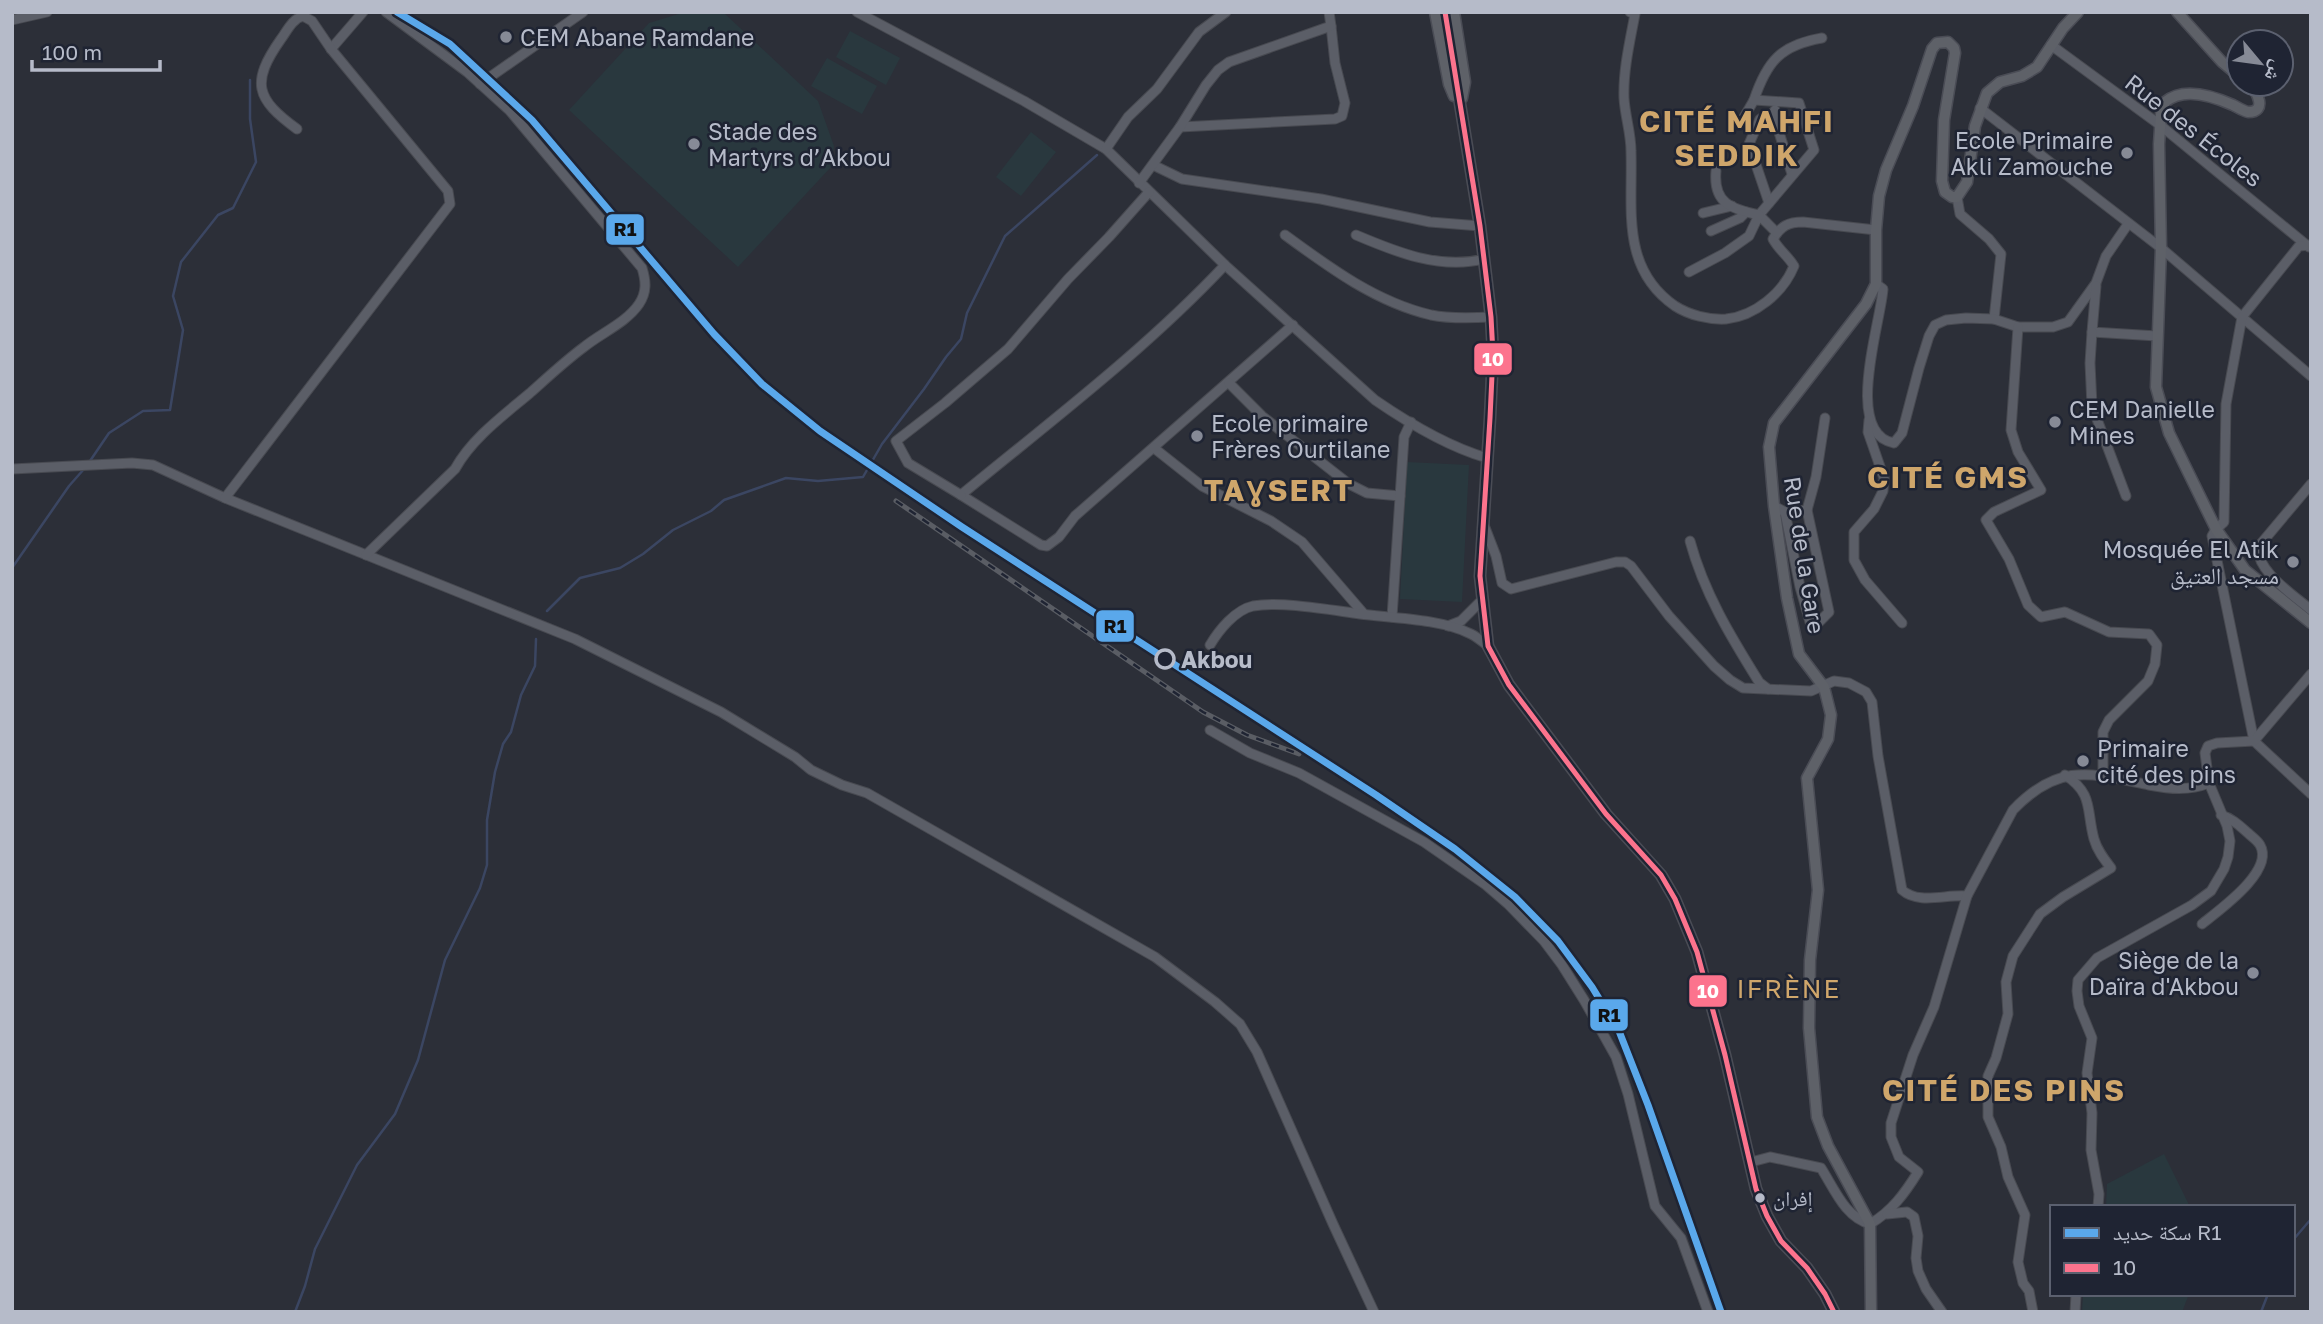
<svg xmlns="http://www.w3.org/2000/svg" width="2323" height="1324" viewBox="0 0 2323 1324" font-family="'Golos Text','Noto Naskh Arabic',sans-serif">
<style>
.green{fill:#29383e}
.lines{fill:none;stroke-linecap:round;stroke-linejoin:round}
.stream{stroke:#3b4662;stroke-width:2.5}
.minor-casing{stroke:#484a51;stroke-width:11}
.major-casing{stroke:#4a4c55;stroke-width:13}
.minor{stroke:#5b5e67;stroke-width:9}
.major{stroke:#5e6168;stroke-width:10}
.rail-casing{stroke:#5a5d64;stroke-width:5}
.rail{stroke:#1f2433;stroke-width:2.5;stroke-dasharray:8;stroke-linecap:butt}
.bus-1-casing{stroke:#1f2433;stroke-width:10}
.bus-1{stroke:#fc738d;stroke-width:5}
.rail-1-casing{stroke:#1f2433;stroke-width:12}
.rail-1{stroke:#5aa8eb;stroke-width:7}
.poi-dot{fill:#868a96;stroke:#1f2433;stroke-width:2.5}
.stop-dot{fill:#1f2433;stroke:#b6bbc9;stroke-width:3.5}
.bus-dot{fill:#b6bbc9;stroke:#1f2433;stroke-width:2.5}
.labels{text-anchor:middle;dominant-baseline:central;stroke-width:5;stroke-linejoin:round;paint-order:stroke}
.bus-label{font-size:21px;fill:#b6bbc9;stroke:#1f2433;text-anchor:start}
.poi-label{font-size:23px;fill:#b6bbc9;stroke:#1f2433;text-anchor:start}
.street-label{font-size:23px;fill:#b6bbc9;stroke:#1f2433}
.stop-label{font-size:23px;font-weight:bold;fill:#b6bbc9;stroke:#1f2433;text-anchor:start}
.quarter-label{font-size:26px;letter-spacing:2px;fill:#cfa66b;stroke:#1f2433}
.district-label{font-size:30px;font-weight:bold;letter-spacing:2px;fill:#cfa66b;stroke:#1f2433}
.line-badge{stroke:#1f2433;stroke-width:2.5}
.badge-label{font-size:19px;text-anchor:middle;font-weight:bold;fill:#fff}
.pale-badge-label{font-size:19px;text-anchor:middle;font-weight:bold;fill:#111}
</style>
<rect width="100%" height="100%" fill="#2c2f38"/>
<g class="green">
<path d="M685,12h38l95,89 16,45 -3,21 -93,100 -169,-157 80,-87z"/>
<path d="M850,31l50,27 -14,27 -50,-28z"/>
<path d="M827,58l50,28 -15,28 -51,-28z"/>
<path d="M1031,132l25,20 -35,44 -25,-19z"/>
<path d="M1407,462l62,3 -7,137 -62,-3z"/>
<path d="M2164,1154l26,53h-84l1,-23z"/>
<path d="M2083,1294h106l-7,18h-100z"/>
</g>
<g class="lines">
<g class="stream">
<path d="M90,461l19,-28 34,-22 27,-1 13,-80 -10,-34 8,-34 37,-47 15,-7 23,-46 -6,-43v-39"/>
<path d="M12,568l57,-82 15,-17"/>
<path d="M547,611l33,-33 40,-10 23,-14 30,-24 38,-19 13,-11 62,-22 32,3 45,-4 19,-33 42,-55 22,-32 15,-18 6,-26 38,-77 92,-81"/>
<path d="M2293,1240l18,-21"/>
<path d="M295,1312l10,-26 10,-37 42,-84 38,-51 23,-54 27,-100 35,-72 7,-23v-45l8,-48 8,-28 8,-12 10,-37 14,-29 1,-27"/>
<path d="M2261,1312l7,-18"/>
</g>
<defs>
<g id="minor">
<path d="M857,12l167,89 82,48 119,116 150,135c32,22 74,47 112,58"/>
<path d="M1630,12l5,2c-5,27 -12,56 -11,84 1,18 7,35 7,53 2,57 -11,117 44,155 14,9 34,14 51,13 29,-3 57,-26 68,-53 -6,-10 -15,-16 -21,-27 8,-13 15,-17 30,-17l73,8"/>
<path d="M12,20l35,-8"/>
<path d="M2051,45l109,80 149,122"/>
<path d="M331,49l32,-37"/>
<path d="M480,84l103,-72"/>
<path d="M1980,108l181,140 150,128"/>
<path d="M1775,110l-2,3 19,61"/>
<path d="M1743,119l11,-19"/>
<path d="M1180,127l155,-8 7,-3 3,-13 -10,-40 -4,-37"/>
<path d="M1106,149l22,-32 29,-28 42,-57 27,-20"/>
<path d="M1153,165l29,14 139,20 109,23 50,4"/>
<path d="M1139,183l41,-56 26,-42 12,-15 11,-8 102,-36 -2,-14"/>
<path d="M1957,197l3,17 29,25 12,15 -7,65"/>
<path d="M1769,203l-20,-59 11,-25 13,-6"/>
<path d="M1703,213l29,-7"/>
<path d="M1711,231l29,-13 6,-6"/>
<path d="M1777,233l-18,-18 55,-65 -15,-47 -45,-3c13,-39 27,-55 68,-62"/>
<path d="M1285,235c45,33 91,67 146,80 19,4 41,3 60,2"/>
<path d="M1356,235c40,17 84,35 128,24"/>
<path d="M2311,245l-12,1 -57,71 -16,87 -2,118 -8,7 -4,7 42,205 57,53"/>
<path d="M1225,265c-80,85 -174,156 -264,230l80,50 6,1 12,-9 16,-21 218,-191"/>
<path d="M1689,272l36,-19 24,-17 10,-21c-28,-6 -46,-12 -43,-44"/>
<path d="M1876,284l7,5c-2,33 -40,145 11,154l8,-10 17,-65 10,-32 6,-11 11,-5 20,-2 28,1 24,8h35l15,-5 28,-39 10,-27 22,-32"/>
<path d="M2096,286l-4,46 65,4"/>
<path d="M2018,327l-7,103 7,22 23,38 -47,22 -8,8 23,39 19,46 13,12 24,-5 44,20 40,2 8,11 -2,19 -7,17 -39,39 -6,12v44"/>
<path d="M2092,332l-2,31 2,43 34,90"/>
<path d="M1229,383l33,33 87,68 18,9 33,3"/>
<path d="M1869,420l-1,12 16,46 -1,13 -9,18 -20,23v28l11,20 37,43"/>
<path d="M1154,448l48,38 69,35 31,21 62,72"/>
<path d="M12,469l120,-6 21,2 72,33 350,141 146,73 74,45 16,13 31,15 25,8 288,164 60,45 25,22 17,28 76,172 41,88"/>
<path d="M2311,484l-52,62c-6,23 36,50 52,64"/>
<path d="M961,495l-53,-32 -12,-22 49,-38 63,-54 60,-70 41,-42 40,-45"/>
<path d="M225,498l225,-294 -2,-13 -117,-142 -19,-28 -9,-5c-11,3 -16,15 -22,23 -31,44 -25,60 16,90"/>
<path d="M1774,506l11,6 15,75 10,35h9l10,-10 -22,-102"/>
<path d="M1785,512l22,-2 9,-33 9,-59"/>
<path d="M1484,525l12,31 6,27 9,6 105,-27h9l6,4 38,50 45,50 16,14 13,8 68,3 23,-10 15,2 17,9 6,10 6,54 24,134c17,15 44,4 65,6"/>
<path d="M1690,541c14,52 41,96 69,141l9,7"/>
<path d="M366,555l89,-86c17,-31 49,-54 75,-76 18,-16 35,-32 54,-46 17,-14 42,-24 55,-43 8,-12 7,-23 3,-36l-132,-157 -43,-39 -81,-60"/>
<path d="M1392,617l12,-180 7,-15"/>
<path d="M1448,626l13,-5 20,-20"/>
<path d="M1210,645c9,-15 25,-35 43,-39 29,-5 77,4 107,8 32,4 82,5 111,20 6,3 12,8 17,12"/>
<path d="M1210,730l40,23 49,20 125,69 62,43 22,19 36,37 18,24 22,35 32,57 12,37 27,112 26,32 27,74"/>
<path d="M2202,924c17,-14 73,-53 58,-79 -3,-5 -8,-8 -12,-12 -8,-7 -16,-15 -27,-18"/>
<path d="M1751,1162l19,-5 51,11c14,22 24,49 49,56 22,-13 35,-31 48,-52l-19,-15 -8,-20v-14l22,-68 21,-48 33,-111 46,-86c46,-48 77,-37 136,-25 21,4 40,6 60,-2l-4,-30 3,-7 9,-3 37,-2 57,-67"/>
<path d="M2098,1207l1,-13 -8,-44 1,-37 -5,-40 5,-35 -13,-32 -2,-15 1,-11 19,-22 95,-53 19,-14 13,-22 4,-12 2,-16 -3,-15 -18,-43"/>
<path d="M1887,1214l20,-2 7,5 4,19 -2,22 2,13 8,18 16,23"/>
<path d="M2033,1312l-4,-21 -6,-8 -5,-21 7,-47 -17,-38 -7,-30 -13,-30v-41l8,-18 12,-44 -2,-32 7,-26 27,-42 23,-17 48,-29c-7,-9 -14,-18 -17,-29 -8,-29 0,-45 -29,-64"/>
<path d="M2075,1312l1,-18"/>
</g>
<g id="major">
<path d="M1435,12l14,72 5,12"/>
<path d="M1445,12l35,214 11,91 2,37 -3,64 -10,158 8,70 21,39 97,129 55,61 14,24 22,53 28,103 31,134 11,27 14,25 26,27 18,26 9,18"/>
<path d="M1454,12l11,70 -3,16"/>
<path d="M2177,12l45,50 17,14"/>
<path d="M2249,84c8,7 19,28 -1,28 -5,-1 -11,-5 -15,-7 -20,-9 -49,-19 -68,-3l-4,12 -2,30 2,104 -5,139 13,46 47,96 29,41 66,53"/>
<path d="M1871,1312l-1,-88 -42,-78 -11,-29 -8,-89 1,-68 8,-70 -11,-112 21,-39 3,-24 -7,-28 -25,-33 -12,-56 -13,-92 -5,-59 5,-24 92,-119 10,-20v-54l3,-34 7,-26 27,-64 19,-57 5,-6 11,-1 6,6 1,5 -11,67 -2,61 3,11 7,5h5l10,-15 8,-56 12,-33 13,-11 22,-6 15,-9 26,-39 15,-16"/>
</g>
</defs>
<use href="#minor" class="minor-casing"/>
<use href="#major" class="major-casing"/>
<use href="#minor" class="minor"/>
<use href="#major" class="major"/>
<defs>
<path id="rail" d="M896,501l307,211 44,23 52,19"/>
</defs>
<use href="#rail" class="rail-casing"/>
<use href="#rail" class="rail"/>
<defs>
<path id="bus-1" d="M1445,12l35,214 11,91 2,37 -3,64 -10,158 8,70 21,39 97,129 55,61 14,24 22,53 28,103 31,134 11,27 14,25 26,27 18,26 9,18"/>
</defs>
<use href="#bus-1" class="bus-1-casing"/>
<use href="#bus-1" class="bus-1"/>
<defs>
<path id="rail-1" d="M397,12l53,32 82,76 182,214 48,50 58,47 142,96 414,268 79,54 60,48 43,44 34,46 27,44 29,74 73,207"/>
</defs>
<use href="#rail-1" class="rail-1-casing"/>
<use href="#rail-1" class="rail-1"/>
</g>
<g class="poi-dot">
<circle cx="506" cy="37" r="7"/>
<circle cx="694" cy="144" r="7"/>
<circle cx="2127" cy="153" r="7"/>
<circle cx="2055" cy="422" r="7"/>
<circle cx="1197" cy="436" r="7"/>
<circle cx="2293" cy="562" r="7"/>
<circle cx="2083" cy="761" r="7"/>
<circle cx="2253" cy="973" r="7"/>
</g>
<circle class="stop-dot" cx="1165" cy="659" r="9"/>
<circle class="bus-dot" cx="1760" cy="1198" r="6"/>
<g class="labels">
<g class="bus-label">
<text x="1773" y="1198">إفران</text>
</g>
<g class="poi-label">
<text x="520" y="37">CEM Abane Ramdane</text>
<text x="708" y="131">Stade des<tspan x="708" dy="26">Martyrs d’Akbou</tspan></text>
<text x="2113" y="140" text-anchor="end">Ecole Primaire<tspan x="2113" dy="26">Akli Zamouche</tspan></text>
<text x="2069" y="409">CEM Danielle<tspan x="2069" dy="26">Mines</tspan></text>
<text x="1211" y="423">Ecole primaire<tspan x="1211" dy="26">Frères Ourtilane</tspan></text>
<text x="2279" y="549" text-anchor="end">Mosquée El Atik<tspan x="2279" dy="26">مسجد العتيق</tspan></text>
<text x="2097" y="748">Primaire<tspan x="2097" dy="26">cité des pins</tspan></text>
<text x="2239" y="960" text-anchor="end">Siège de la<tspan x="2239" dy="26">Daïra d'Akbou</tspan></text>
</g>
<g class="street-label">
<text transform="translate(2194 130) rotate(38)">Rue des Écoles</text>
<text transform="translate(1805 555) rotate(81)">Rue de la Gare</text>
</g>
<g class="stop-label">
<text x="1181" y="659">Akbou</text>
</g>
<g class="quarter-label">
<text x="1789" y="988">IFRÈNE</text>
</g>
<g class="district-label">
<text x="1737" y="121">CITÉ MAHFI<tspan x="1737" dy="34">SEDDIK</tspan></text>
<text x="1948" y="477">CITÉ GMS</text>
<text x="1279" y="490">TAƔSERT</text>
<text x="2004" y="1090">CITÉ DES PINS</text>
</g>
</g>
<g class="line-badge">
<rect x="605" y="213" width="40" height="33" rx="7" fill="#5aa8eb"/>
<rect x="1473" y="342" width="40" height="34" rx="7" fill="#fc738d"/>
<rect x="1095" y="609" width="40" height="34" rx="7" fill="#5aa8eb"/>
<rect x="1688" y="974" width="40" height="34" rx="7" fill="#fc738d"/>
<rect x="1589" y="998" width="40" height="34" rx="7" fill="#5aa8eb"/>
</g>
<g class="badge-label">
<text x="1493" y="366">10</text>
<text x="1708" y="998">10</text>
</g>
<g class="pale-badge-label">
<text x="625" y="236">R1</text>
<text x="1115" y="633">R1</text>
<text x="1609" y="1022">R1</text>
</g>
<rect width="2323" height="1324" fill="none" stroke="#b6bbc9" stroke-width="28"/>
<rect x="2050" y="1205" width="245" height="91" fill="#1f2433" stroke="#5b606f" stroke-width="2"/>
<rect x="2064" y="1228" width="35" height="10" fill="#5aa8eb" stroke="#5b606f" stroke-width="2"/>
<text x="2113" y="1240" font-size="21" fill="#b6bbc9">سكة حديد R1</text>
<rect x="2064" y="1263" width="35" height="10" fill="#fc738d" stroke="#5b606f" stroke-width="2"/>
<text x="2113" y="1275" font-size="21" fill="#b6bbc9">10</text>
<g transform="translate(2260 63) rotate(119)"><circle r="33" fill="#1f2433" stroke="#5b606f" stroke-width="2"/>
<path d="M0-5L12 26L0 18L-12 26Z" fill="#868a96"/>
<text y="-10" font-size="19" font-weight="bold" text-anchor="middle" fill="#b6bbc9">ش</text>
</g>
<path d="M32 60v10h128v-10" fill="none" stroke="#b6bbc9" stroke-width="3.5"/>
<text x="42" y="60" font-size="21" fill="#b6bbc9" stroke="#1f2433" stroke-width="5" paint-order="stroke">100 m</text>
</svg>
